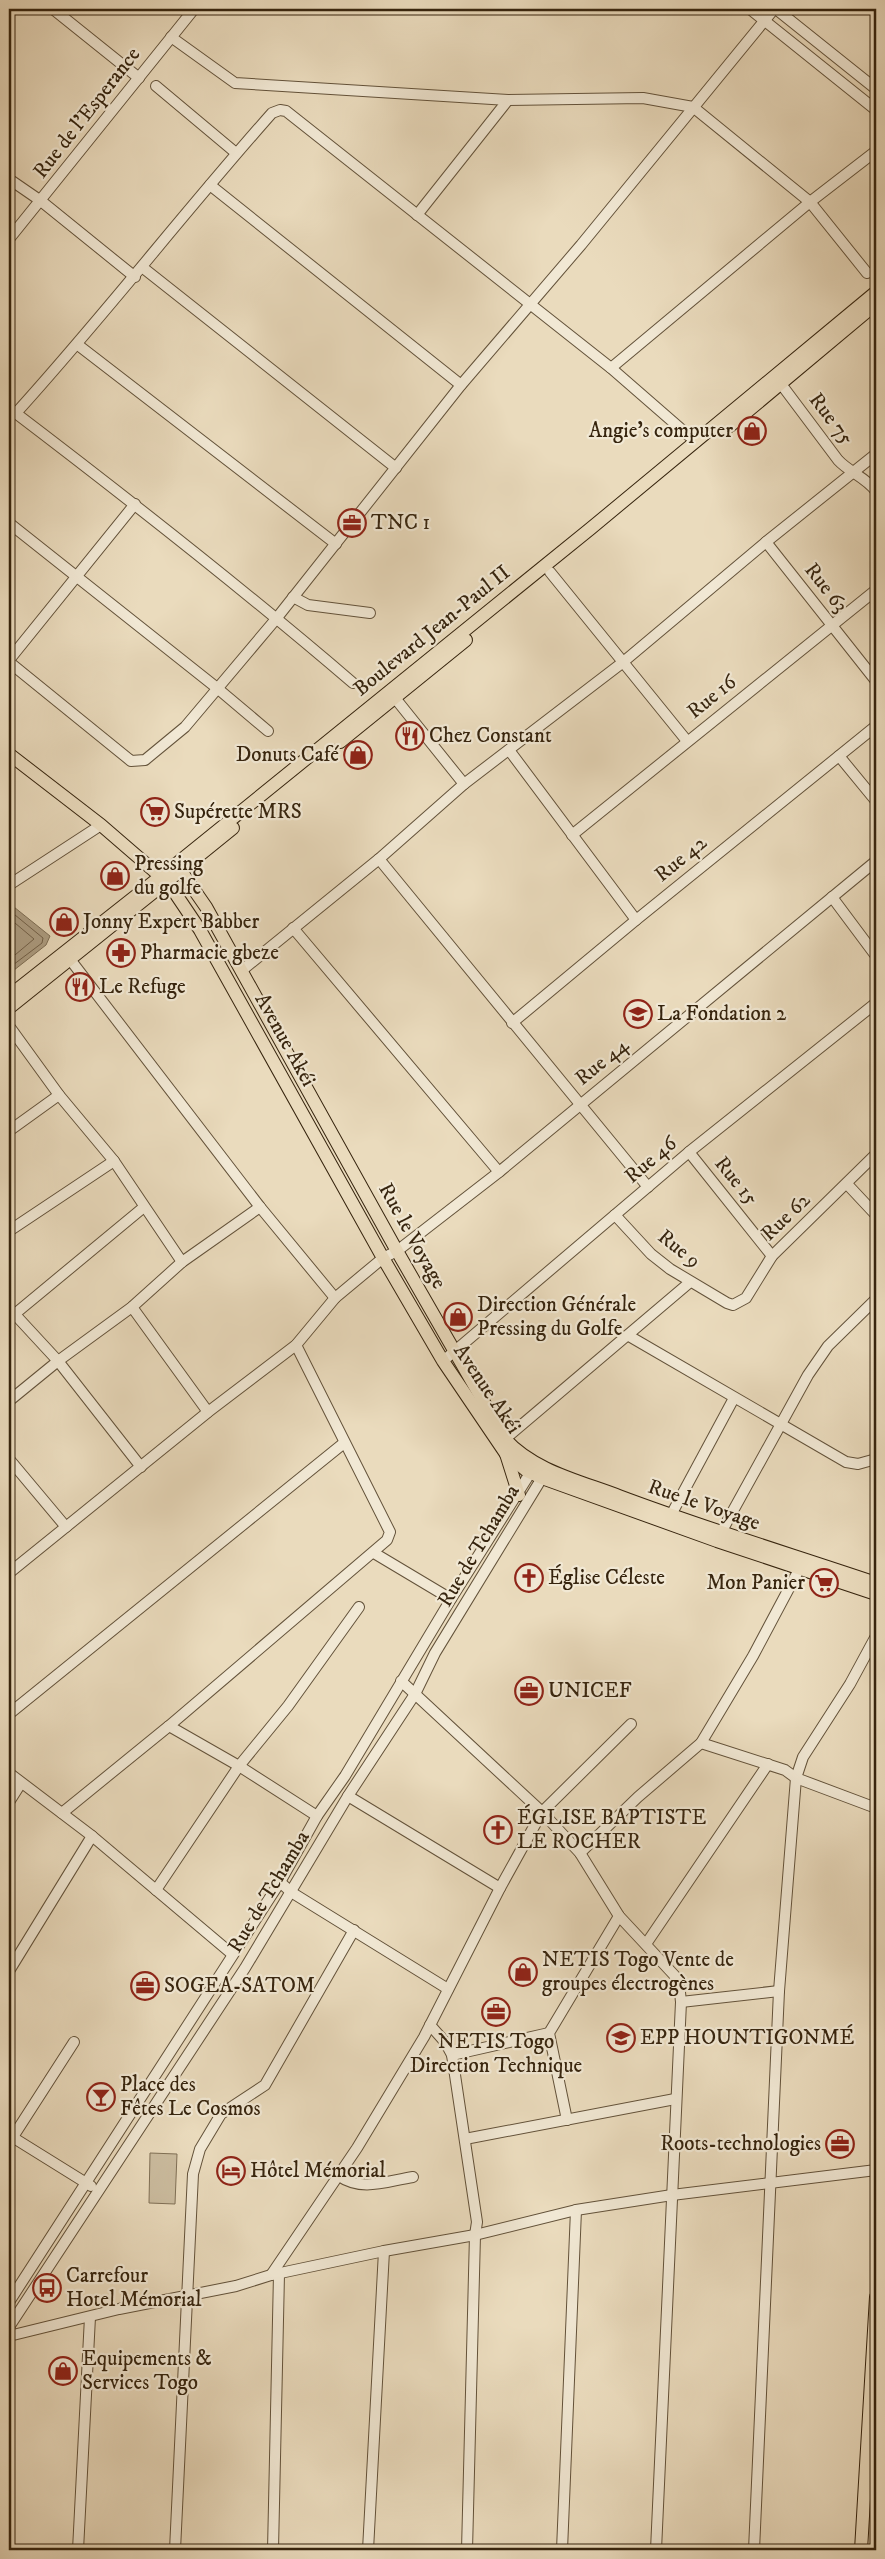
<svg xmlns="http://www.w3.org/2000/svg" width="885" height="2559" viewBox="0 0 885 2559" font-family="'IM FELL DW Pica',serif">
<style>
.green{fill:#cbbc9f;stroke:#807056}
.water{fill:#ad9d82;stroke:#7d6d54}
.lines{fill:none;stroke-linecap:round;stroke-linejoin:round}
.shore{stroke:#726048;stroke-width:1}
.minor-casing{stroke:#63523a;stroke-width:12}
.major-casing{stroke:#36240e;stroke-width:14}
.minor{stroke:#f1e8d4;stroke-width:10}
.major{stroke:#eadbbd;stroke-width:12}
.labels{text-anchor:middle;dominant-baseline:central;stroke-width:4.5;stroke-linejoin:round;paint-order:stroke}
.street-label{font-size:21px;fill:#36240e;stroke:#f1e8d4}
.poi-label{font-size:21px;fill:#36240e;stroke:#f1e8d4;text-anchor:start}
</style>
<rect width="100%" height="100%" fill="#eadbbd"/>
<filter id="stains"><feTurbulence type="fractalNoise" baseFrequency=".004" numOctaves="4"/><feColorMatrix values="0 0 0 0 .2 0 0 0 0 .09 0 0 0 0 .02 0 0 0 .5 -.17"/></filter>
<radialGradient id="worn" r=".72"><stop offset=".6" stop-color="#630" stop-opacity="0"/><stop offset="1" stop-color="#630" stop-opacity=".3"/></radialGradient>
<path class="green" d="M150,2153l27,1 -2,50 -26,-1z"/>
<path class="water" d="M9,903l41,33 -4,9 -37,29z"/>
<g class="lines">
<g class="shore">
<path d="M9,910l34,28 -1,5 -33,25"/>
<path d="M9,918l25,21 -25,21"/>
</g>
<defs>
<g id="minor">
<path d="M53,9l86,69"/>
<path d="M750,9l126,101"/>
<path d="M776,9l100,80"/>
<path d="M171,37l64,46 273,17 135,-2 50,9 117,95 57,71"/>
<path d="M156,86l80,67"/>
<path d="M9,179l32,22 94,76"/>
<path d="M210,185l251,200"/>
<path d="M417,215l91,-115"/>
<path d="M9,239l185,-230"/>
<path d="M142,267l254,201"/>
<path d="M78,345l258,199"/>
<path d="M611,368l199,-166 66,-51"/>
<path d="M781,384l57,76c11,12 27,17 38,31"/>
<path d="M9,408c117,89 232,179 344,275"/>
<path d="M16,413c88,-97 169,-202 256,-300l8,-3 6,1 325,257 85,74"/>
<path d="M9,523l208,165 51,43"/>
<path d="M766,542l110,139"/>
<path d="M550,572l137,169"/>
<path d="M293,597l15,8 62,8"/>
<path d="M9,660l126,-156"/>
<path d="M9,662l122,99 14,-1 40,-33 91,-108 185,-234 120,-140 193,-236"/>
<path d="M395,698l69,86"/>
<path d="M509,750l127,170"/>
<path d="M839,756l37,45"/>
<path d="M572,835l304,-245"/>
<path d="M379,859l269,328"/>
<path d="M9,885l92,-60"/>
<path d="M832,897l44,59"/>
<path d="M293,928l206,244"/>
<path d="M69,958l191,249 75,91"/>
<path d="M241,971l138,-112 85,-75 158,-121 144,-121 110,-88"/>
<path d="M512,1023l124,-103 240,-194"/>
<path d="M9,1026l50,69 55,66 68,101"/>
<path d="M9,1131l50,-36"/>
<path d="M689,1152l83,104"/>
<path d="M847,1184l29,31"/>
<path d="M615,1215l36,39 19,15 57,34 6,2 13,-7 26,-42 104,-102"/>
<path d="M9,1231l105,-70"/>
<path d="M132,1307l76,105"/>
<path d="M9,1308l49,53 83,106"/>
<path d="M16,1313l128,-106"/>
<path d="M629,1336l217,126 12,2 18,-5"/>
<path d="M443,1361l246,-209 187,-149"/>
<path d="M9,1401l49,-40 74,-54 50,-45 78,-55"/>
<path d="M498,1441l7,-2 184,-156"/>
<path d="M9,1459l57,68"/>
<path d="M671,1515l63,-117"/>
<path d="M718,1538l90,-163 20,-29 48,-47"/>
<path d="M374,1553l77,46"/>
<path d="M9,1573l199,-161 88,-67 39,-47 48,-40 14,-7 102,-79 377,-311"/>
<path d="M401,1681l141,131 38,41 39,63 56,60 4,7 2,19 -25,548"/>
<path d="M9,1714l335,-271"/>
<path d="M169,1726l70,40 78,50"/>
<path d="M701,1743l84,27 11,8 80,30"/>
<path d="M9,1773l83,63 140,118"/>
<path d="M348,1796l152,92"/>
<path d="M9,1802l12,-19"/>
<path d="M62,1813l107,-87 218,-186 3,-8 -94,-187"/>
<path d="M580,1853l58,-56 63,-54 52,-87 50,-94"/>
<path d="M280,1882l11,10 157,97"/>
<path d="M156,1890l83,-124 49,-60 71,-99"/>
<path d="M646,1944l122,-180"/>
<path d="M9,1971l83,-135"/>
<path d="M681,2002l98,-11"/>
<path d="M430,2025l15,17 7,13 25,167 -2,13 -8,315"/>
<path d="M452,2055l97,-22"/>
<path d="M567,2120l-18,-87 70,-117"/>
<path d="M9,2135l82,51"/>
<path d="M465,2139l210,-40"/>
<path d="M9,2143l65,-101"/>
<path d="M339,2176c23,16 48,5 74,1"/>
<path d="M271,2275l86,-127 67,-111 76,-149 42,-76 89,-88"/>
<path d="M9,2302l271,-420 37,-66 28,-40 106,-177 83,-132"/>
<path d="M9,2327l236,-359 103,-172 67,-102 20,-41 110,-180"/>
<path d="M9,2336l110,-27 117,-23 35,-11 113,-24 91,-16 101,-25 96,-15 204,-25"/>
<path d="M78,2550l12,-233"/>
<path d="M175,2550l18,-376 7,-25 21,-35 44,-29 89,-155"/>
<path d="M273,2550l6,-276"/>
<path d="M368,2550l16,-299"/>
<path d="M562,2550l14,-340"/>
<path d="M754,2550l25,-559 17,-213 7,-21 47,-73 26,-48"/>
</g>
<g id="major">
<path d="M730,426l146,-122"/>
<path d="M340,742l126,-102"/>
<path d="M9,754l92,71 59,51"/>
<path d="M175,870l6,1 25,36 191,344 108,188c29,32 75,42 114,57 85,32 171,58 257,87"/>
<path d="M159,879l8,2 33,49 183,328 60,103 63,93 21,17 15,7 175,63 159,53"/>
<path d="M170,879l63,-51"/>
<path d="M9,996l161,-127 420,-340 286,-237"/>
<path d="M9,1008l146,-117"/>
<path d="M506,1454l13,41"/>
<path d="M861,2550l15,-253"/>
</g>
</defs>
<use href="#minor" class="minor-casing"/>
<use href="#major" class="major-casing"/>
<use href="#minor" class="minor"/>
<use href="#major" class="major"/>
</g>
<defs>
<symbol id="shop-ring" viewBox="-11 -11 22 22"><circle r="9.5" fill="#f1e8d4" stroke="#8f2418" stroke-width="1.5"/><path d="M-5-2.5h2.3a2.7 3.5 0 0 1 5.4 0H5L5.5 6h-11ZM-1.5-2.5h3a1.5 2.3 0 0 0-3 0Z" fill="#8f2418"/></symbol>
<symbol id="office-ring" viewBox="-11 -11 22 22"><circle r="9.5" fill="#f1e8d4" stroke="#8f2418" stroke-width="1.5"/><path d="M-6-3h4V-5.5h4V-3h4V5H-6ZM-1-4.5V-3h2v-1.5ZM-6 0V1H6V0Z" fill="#8f2418"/></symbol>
<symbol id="restaurant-ring" viewBox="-11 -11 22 22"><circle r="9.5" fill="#f1e8d4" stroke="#8f2418" stroke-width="1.5"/><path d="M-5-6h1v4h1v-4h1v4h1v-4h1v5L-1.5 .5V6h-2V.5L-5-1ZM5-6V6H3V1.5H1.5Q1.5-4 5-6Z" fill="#8f2418"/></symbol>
<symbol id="supermarket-ring" viewBox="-11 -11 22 22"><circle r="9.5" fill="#f1e8d4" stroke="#8f2418" stroke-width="1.5"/><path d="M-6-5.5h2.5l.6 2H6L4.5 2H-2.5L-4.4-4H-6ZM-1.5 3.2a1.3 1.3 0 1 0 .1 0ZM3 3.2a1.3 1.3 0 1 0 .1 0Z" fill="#8f2418"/></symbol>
<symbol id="pharmacy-ring" viewBox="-11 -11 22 22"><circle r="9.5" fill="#f1e8d4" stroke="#8f2418" stroke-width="1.5"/><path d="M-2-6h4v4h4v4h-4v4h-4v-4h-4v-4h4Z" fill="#8f2418"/></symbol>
<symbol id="school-ring" viewBox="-11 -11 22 22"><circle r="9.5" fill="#f1e8d4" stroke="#8f2418" stroke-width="1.5"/><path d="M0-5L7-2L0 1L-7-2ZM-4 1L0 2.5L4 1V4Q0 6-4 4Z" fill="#8f2418"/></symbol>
<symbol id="church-ring" viewBox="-11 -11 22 22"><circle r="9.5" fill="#f1e8d4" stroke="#8f2418" stroke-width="1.5"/><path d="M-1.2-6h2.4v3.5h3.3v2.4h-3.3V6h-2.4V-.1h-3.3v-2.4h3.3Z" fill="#8f2418"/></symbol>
<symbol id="bar-ring" viewBox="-11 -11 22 22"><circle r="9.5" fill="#f1e8d4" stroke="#8f2418" stroke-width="1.5"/><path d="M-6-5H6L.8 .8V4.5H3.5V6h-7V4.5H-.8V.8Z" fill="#8f2418"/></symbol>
<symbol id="hotel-ring" viewBox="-11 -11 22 22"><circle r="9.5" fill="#f1e8d4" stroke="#8f2418" stroke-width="1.5"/><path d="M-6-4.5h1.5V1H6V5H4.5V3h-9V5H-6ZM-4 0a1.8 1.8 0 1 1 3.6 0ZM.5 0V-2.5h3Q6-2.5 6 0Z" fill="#8f2418"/></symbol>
<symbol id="bus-ring" viewBox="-11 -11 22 22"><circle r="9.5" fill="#f1e8d4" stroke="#8f2418" stroke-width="1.5"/><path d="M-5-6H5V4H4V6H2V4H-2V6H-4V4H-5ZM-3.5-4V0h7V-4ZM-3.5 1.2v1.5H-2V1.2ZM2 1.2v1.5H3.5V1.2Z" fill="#8f2418"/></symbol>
</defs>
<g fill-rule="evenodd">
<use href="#shop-ring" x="736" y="415" width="32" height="32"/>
<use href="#office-ring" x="336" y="507" width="32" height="32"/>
<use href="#restaurant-ring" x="394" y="720" width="32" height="32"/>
<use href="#shop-ring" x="342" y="739" width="32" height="32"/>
<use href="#supermarket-ring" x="139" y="796" width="32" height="32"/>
<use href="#shop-ring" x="99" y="860" width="32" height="32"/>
<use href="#shop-ring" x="48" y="906" width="32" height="32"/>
<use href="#pharmacy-ring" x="105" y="937" width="32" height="32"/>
<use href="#restaurant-ring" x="64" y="971" width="32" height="32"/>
<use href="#school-ring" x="622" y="998" width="32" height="32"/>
<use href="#shop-ring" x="442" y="1301" width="32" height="32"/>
<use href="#church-ring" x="513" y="1562" width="32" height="32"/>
<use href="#supermarket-ring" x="808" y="1567" width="32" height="32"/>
<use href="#office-ring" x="513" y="1675" width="32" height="32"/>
<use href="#church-ring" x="482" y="1814" width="32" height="32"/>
<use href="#shop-ring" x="507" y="1956" width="32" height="32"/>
<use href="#office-ring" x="129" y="1970" width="32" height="32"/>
<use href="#office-ring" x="480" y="1996" width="32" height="32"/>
<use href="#school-ring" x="605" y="2022" width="32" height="32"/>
<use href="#bar-ring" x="85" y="2081" width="32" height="32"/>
<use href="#office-ring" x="824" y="2128" width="32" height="32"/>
<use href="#hotel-ring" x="215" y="2155" width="32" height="32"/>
<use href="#bus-ring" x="31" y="2272" width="32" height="32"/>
<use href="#shop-ring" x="47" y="2355" width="32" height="32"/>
</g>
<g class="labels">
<g class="street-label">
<text transform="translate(87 113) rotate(-52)">Rue de l'Esperance</text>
<text transform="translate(831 419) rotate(53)">Rue 75</text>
<text transform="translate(826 588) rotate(52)">Rue 63</text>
<text transform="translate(432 631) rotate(-39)">Boulevard Jean-Paul II</text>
<text transform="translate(712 697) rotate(-39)">Rue 16</text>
<text transform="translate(681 859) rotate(-39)">Rue 42</text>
<text transform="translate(285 1040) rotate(61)">Avenue Akéi</text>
<text transform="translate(602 1062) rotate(-39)">Rue 44</text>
<text transform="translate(651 1160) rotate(-40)">Rue 46</text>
<text transform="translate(736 1181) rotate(51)">Rue 15</text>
<text transform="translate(786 1217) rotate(-44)">Rue 62</text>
<text transform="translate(412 1236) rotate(61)">Rue le Voyage</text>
<text transform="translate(679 1249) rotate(39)">Rue 9</text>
<text transform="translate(487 1389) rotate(56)">Avenue Akéi</text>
<text transform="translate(704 1505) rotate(19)">Rue le Voyage</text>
<text transform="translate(479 1546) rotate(-59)">Rue de Tchamba</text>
<text transform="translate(269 1892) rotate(-59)">Rue de Tchamba</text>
</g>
<g class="poi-label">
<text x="733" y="431" text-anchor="end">Angie's computer</text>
<text x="371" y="523">TNC 1</text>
<text x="429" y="736">Chez Constant</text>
<text x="339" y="755" text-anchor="end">Donuts Café</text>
<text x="174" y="812">Supérette MRS</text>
<text x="134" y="864">Pressing<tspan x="134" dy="24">du golfe</tspan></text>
<text x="83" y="922">Jonny Expert Babber</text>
<text x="140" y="953">Pharmacie gbeze</text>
<text x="99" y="987">Le Refuge</text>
<text x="657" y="1014">La Fondation 2</text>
<text x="477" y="1305">Direction Générale<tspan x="477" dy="24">Pressing du Golfe</tspan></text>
<text x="548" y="1578">Église Céleste</text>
<text x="805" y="1583" text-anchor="end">Mon Panier</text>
<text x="548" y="1691">UNICEF</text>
<text x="517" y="1818">ÉGLISE BAPTISTE<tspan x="517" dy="24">LE ROCHER</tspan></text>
<text x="542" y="1960">NETIS Togo Vente de<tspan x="542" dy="24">groupes électrogènes</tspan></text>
<text x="164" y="1986">SOGEA-SATOM</text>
<text x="640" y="2038">EPP HOUNTIGONMÉ</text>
<text x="496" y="2042" text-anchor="middle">NETIS Togo<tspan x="496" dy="24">Direction Technique</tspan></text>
<text x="120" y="2085">Place des<tspan x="120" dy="24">Fêtes Le Cosmos</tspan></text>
<text x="821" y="2144" text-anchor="end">Roots-technologies</text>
<text x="250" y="2171">Hôtel Mémorial</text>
<text x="66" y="2276">Carrefour<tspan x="66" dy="24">Hotel Mémorial</tspan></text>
<text x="82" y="2359">Equipements &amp;<tspan x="82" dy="24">Services Togo</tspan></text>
</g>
</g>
<rect width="885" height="2559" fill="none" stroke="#eadbbd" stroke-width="30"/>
<rect x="10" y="10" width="865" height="2539" fill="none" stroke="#36240e" stroke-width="2.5"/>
<rect x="15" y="15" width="855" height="2529" fill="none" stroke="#36240e"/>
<rect width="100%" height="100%" filter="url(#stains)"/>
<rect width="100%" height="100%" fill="url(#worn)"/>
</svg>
